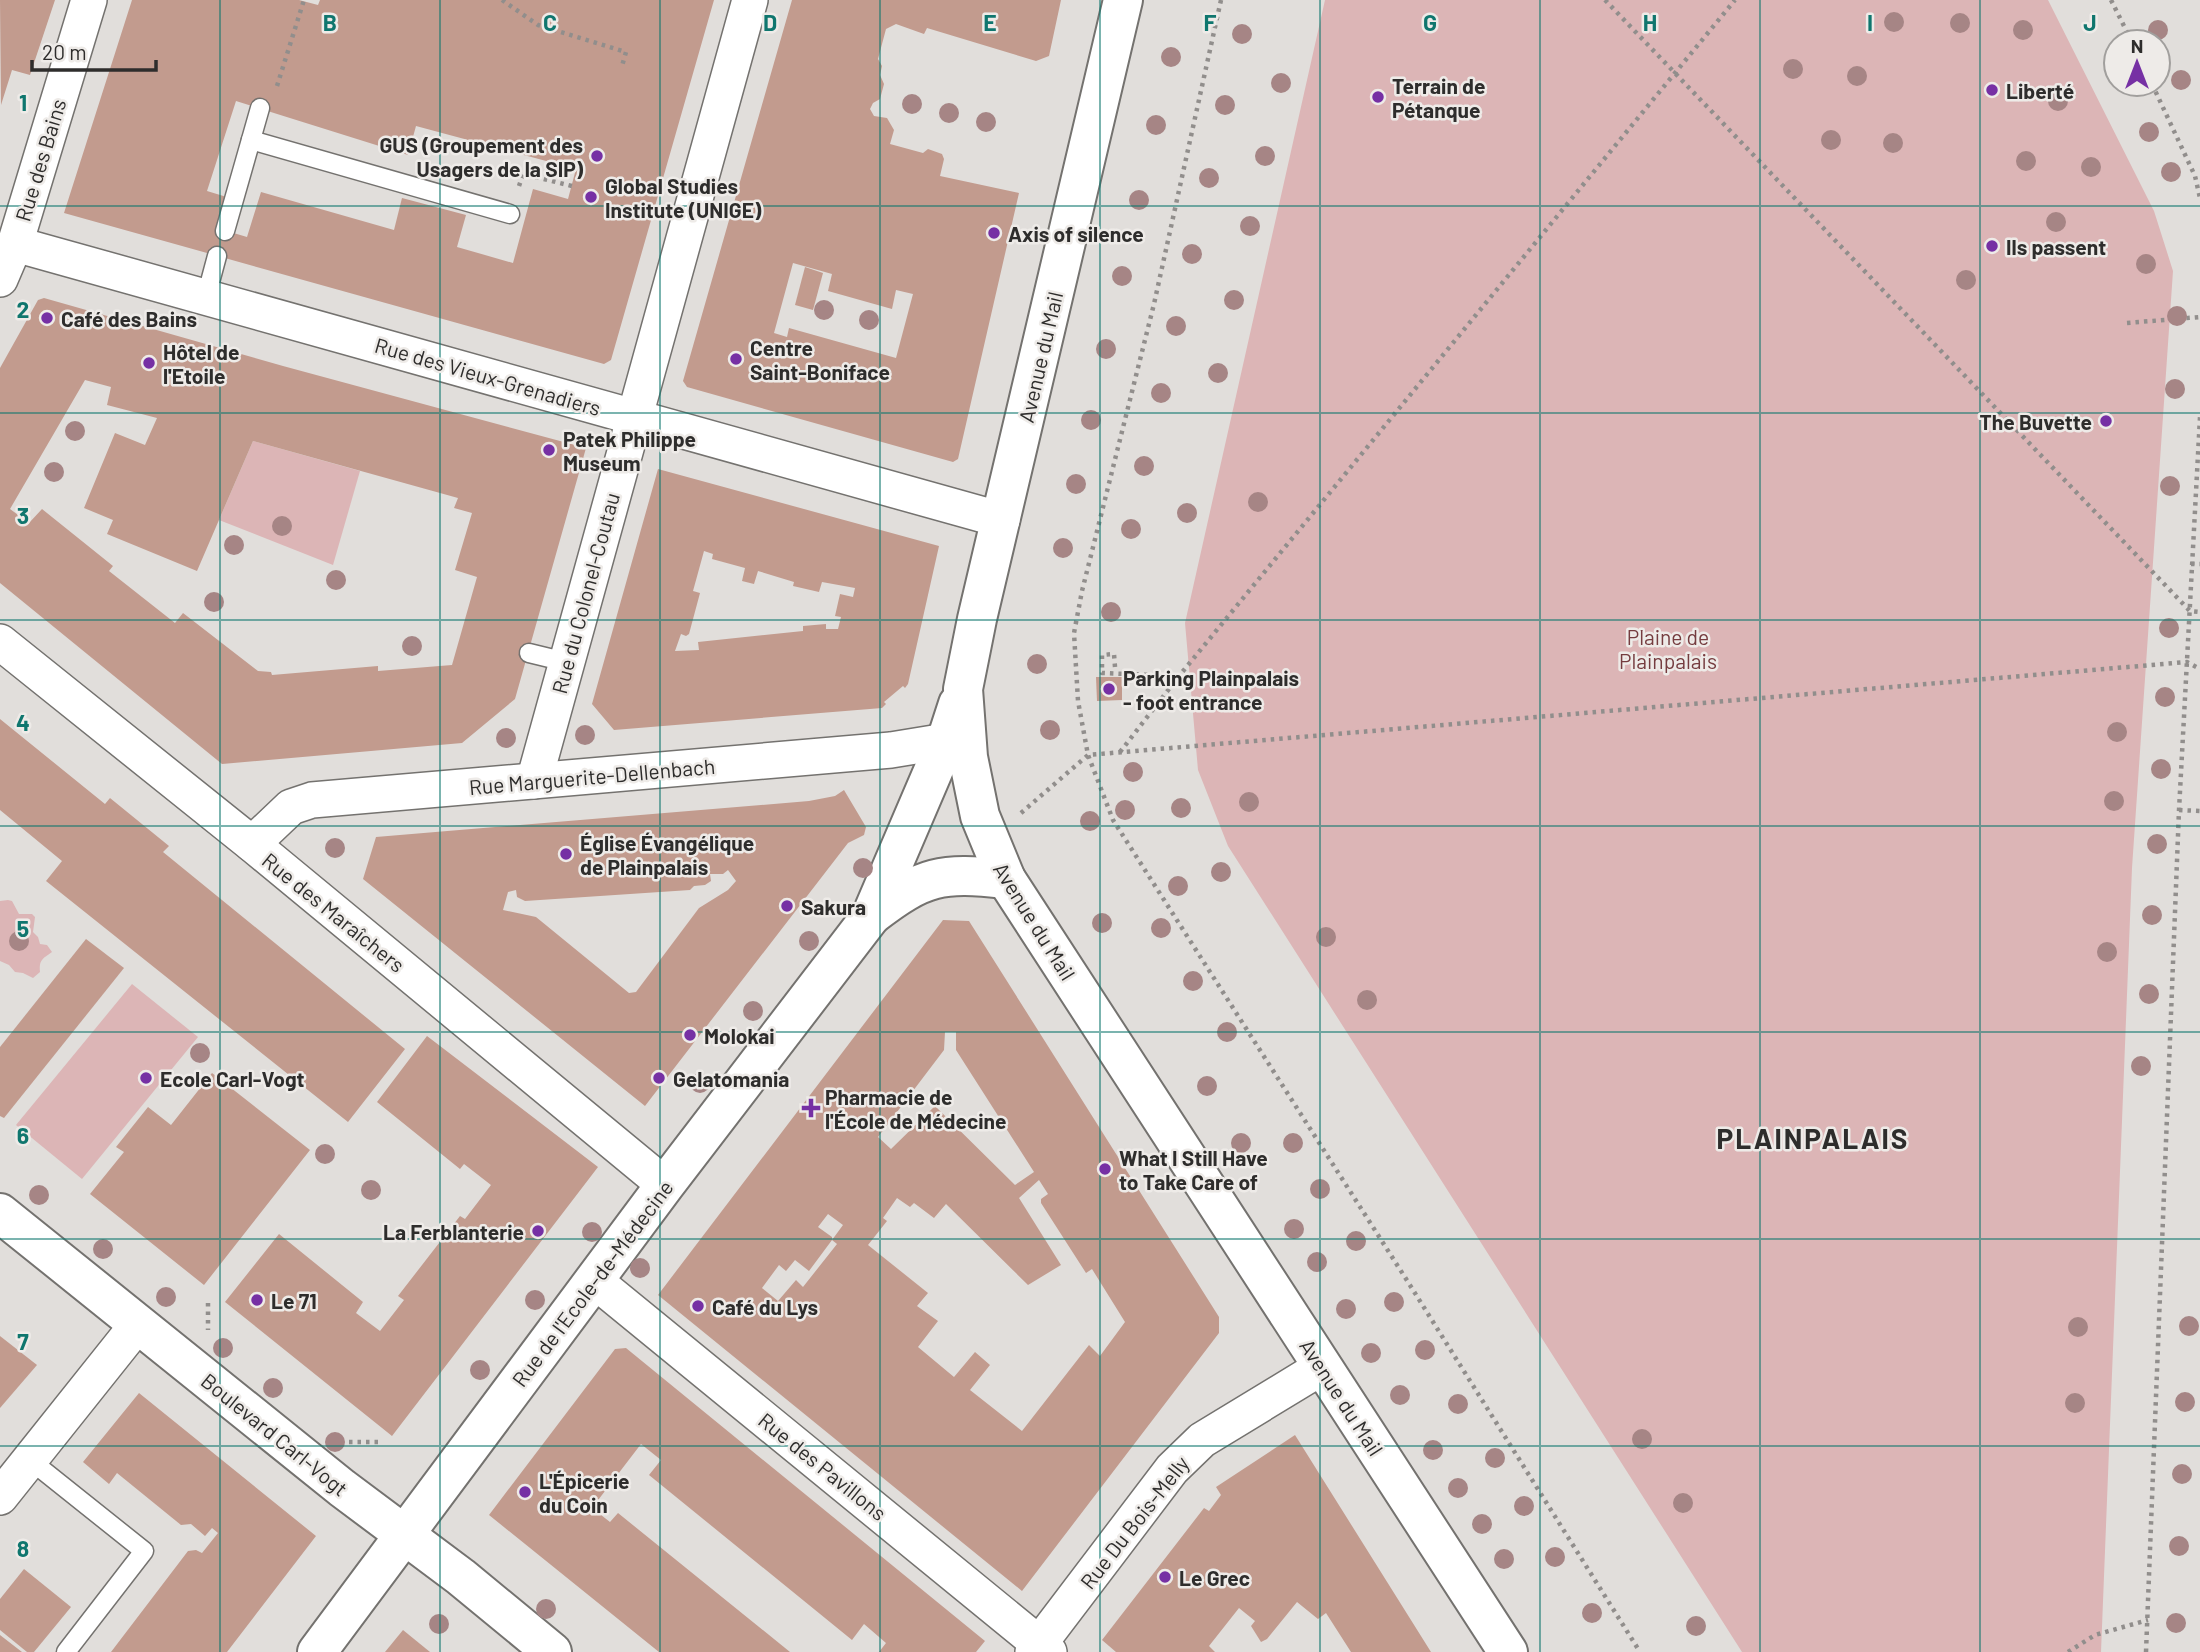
<svg xmlns="http://www.w3.org/2000/svg" width="2200" height="1652" viewBox="0 0 2200 1652" font-family="Barlow,sans-serif">
<style>
.green{fill:#dcb5b6}
.building{fill:#c29b8e;fill-rule:evenodd}
.lines{fill:none;stroke-linecap:round;stroke-linejoin:round}
.lane-casing{stroke:#74726f;stroke-width:21}
.street-casing{stroke:#74726f;stroke-width:38}
.secondary-casing{stroke:#74726f;stroke-width:42}
.path{stroke:#918e8c;stroke-width:4.5;stroke-dasharray:3.5 5;stroke-linecap:butt}
.lane{stroke:#fff;stroke-width:18}
.street{stroke:#fff;stroke-width:35}
.secondary{stroke:#fff;stroke-width:38}
.tree{fill:#a68585}
.grid{fill:none;stroke:#0f766e;stroke-width:2;stroke-opacity:0.55}
.poi-dot{fill:#7630a4;stroke:#eeebe8;stroke-width:2.5}
.labels{text-anchor:middle;dominant-baseline:central;stroke-width:5;stroke-linejoin:round;paint-order:stroke}
.poi-label{font-size:21px;font-weight:bold;fill:#2e2d2c;stroke:#eeebe8;text-anchor:start}
.street-label{font-size:21px;fill:#2e2d2c;stroke:#eeebe8}
.park-label{font-size:21px;fill:#753c3f;stroke:#eeebe8}
.district-label{font-size:28px;font-weight:bold;letter-spacing:2px;fill:#2e2d2c;stroke:#eeebe8}
.grid-label{font-size:23px;text-anchor:middle;font-weight:bold;fill:#0f766e;stroke:#eeebe8;stroke-width:5;stroke-linejoin:round;paint-order:stroke}
</style>
<rect width="100%" height="100%" fill="#e1dedb"/>
<g class="green">
<path d="M1325,0h723l106,211 19,60 -41,597 -31,784h-359l-514,-806 -30,-76 -13,-147z"/>
<path d="M253,441l107,30 -27,94 -114,-45z"/>
<path d="M8,900l4,1 7,13h13l3,3 -2,15 5,5 2,7 7,1 5,7c-10,7 -13,8 -12,20l-7,6 -10,-5 -8,-1 -6,-7 -9,-4v-60z"/>
<path d="M132,984l66,53 -116,142 -66,-54z"/>
</g>
<g class="building">
<path d="M0,0h55l-25,75 -18,-5 -11,35z"/>
<path d="M132,0h167l19,5 2,-5h394l-103,360 -7,4 -540,-151zM236,101l172,54 8,-29 160,43 -8,30 -35,-10 -20,74 -56,-16 9,-32 -64,-17 -8,32 -133,-38 -14,45 -27,-8 10,-31 -23,-7z"/>
<path d="M792,0h269l-12,56 -13,5 -109,-33 -3,6 -28,-10 -10,5 -8,30 4,7 -2,9 4,9 -4,15 -7,4 -3,6 4,7 13,2 7,12 -4,14 33,9 5,-4 14,5 2,5 -4,17 79,17 -61,266 -5,3 -266,-75 -4,-6zM793,263l39,11 -4,17 64,18 4,-19 17,4 -17,64 -107,-30 -2,9 -13,-4z"/>
<path d="M805,267l18,6 -10,37 -18,-5z"/>
<path d="M44,298l239,68 303,82 -71,251 -53,44 -240,21 -222,-181v-215l38,-68zM85,380l26,7 -4,18 50,13 -12,27 -30,-12 -31,75 29,12 -6,14 90,37 56,-130 205,57 -4,10 18,5 -17,57 22,7 -25,88 -74,6v-5l-106,9 -1,-3 -13,-1 -75,-58 -8,10 -66,-52 4,-5 -71,-57 -13,14 -19,-14z"/>
<path d="M658,469l281,77 -31,138 -3,4 -2,-2 -19,16 2,2 -4,4 -268,22 -22,-26zM704,551l9,3 -1,5 33,9 -3,13 12,3 4,-13 36,11 -1,4 26,6 3,-10 33,6 -2,9 -13,-3 -5,22 6,1 -3,12h-12v-5l-23,2v5l-105,11 1,8 -24,1 6,-17 5,2 3,-2 11,-41 -7,-2z"/>
<path d="M1096,677h26v23l-25,1z"/>
<path d="M0,719l105,85 5,-6 59,48 -6,6 242,197 -57,73 -302,-241 16,-20 -62,-51z"/>
<path d="M844,790l22,37 -2,8 -16,8 -203,263 -282,-227 13,-42 433,-36 26,-5zM728,870l8,11 -8,9 -29,18 -63,84 -7,1 -93,-76 -33,-7 5,-18 8,-2 1,7 8,4 165,-11 4,-4 11,-1 6,-4 -1,-7h13z"/>
<path d="M943,920l26,1 250,396v16l-197,258 -364,-296zM945,1032h11v18l78,122 -19,13 -80,-79 -44,43 -13,-12 66,-87zM1039,1180l9,14 -7,5v4l45,70 6,-4 33,53 -25,34 -11,-11 -67,86 -52,-41 20,-25 -15,-13 -21,25 -36,-30 20,-26 -21,-15 11,-13 -60,-48 19,-24 -4,-3 14,-20 13,9 4,-4 20,15 12,-14 82,81 33,-20 -42,-67zM828,1214l15,11 -11,15v-3l-14,-10zM832,1240l5,4 -34,43 -7,-7 -18,21 -16,-13 17,-23 7,6 9,-11 14,11z"/>
<path d="M86,939l38,29 -120,150 -4,-2v-69z"/>
<path d="M427,1036l171,131 -206,269 -167,-134 54,-68 84,68 -7,11 24,18 24,-31 -6,-4 62,-80 5,3 26,-34 -27,-21 -4,5 -83,-67z"/>
<path d="M212,1073l98,77 -106,135 -114,-91 34,-42 -8,-5 32,-40 23,18z"/>
<path d="M0,1336l37,29 -37,43z"/>
<path d="M626,1348l359,293 -9,11h-97l7,-9 -22,-19 -12,16 -203,-165 12,-15 -20,-16 -49,64 18,14 8,-9 172,139h-131l-170,-137 126,-166z"/>
<path d="M139,1393l177,143 -89,116h-116l77,-101 8,-1 6,3 16,-20 -6,-5 -7,8 -14,-12 -10,1 -64,-52 -8,11 -26,-22z"/>
<path d="M1295,1435l136,217h-80l-25,-39 -8,6 -21,-17 -30,37 -6,3 -10,-16 4,-5 -16,-13 -30,38 6,6h-99l-14,-12 102,-132 5,3 12,-16 -5,-8z"/>
<path d="M24,1569l47,38 -37,45h-7l-27,-22v-31z"/>
<path d="M403,1630l27,22h-45z"/>
<path d="M0,1635l22,17h-22z"/>
</g>
<g class="lines">
<defs>
<g id="lane">
<path d="M251,140l259,74"/>
<path d="M225,231l35,-123"/>
<path d="M206,297l11,-41"/>
<path d="M529,653l37,9"/>
<path d="M30,1460l114,91 -78,101"/>
</g>
<g id="street">
<path d="M15,244l987,276"/>
<path d="M0,279l15,-35 74,-244"/>
<path d="M0,642l252,202 413,341"/>
<path d="M534,781l216,-781"/>
<path d="M252,844l39,-37 21,-7 579,-50 55,-9"/>
<path d="M595,1281l454,371"/>
<path d="M0,1497l138,-173"/>
<path d="M1033,1652l139,-183 30,-29 120,-73"/>
</g>
<g id="secondary">
<path d="M1123,0l-146,619 -14,70 5,68 12,59 26,63 502,773"/>
<path d="M872,915c52,-40 69,-43 134,-36"/>
<path d="M0,1213l342,275 119,89 91,75"/>
<path d="M317,1652l348,-467 206,-269 75,-175 12,-37"/>
</g>
</defs>
<use href="#lane" class="lane-casing"/>
<use href="#street" class="street-casing"/>
<use href="#secondary" class="secondary-casing"/>
<g class="path">
<path d="M502,0l36,25 88,27 -4,14"/>
<path d="M1221,0l-67,304 -72,287 -8,42 4,68 10,54 25,65 295,462 232,370"/>
<path d="M1605,0l585,611 10,1"/>
<path d="M2111,0l21,42"/>
<path d="M2152,84l43,92 5,22"/>
<path d="M277,86l27,-86"/>
<path d="M519,186l4,-12 49,12"/>
<path d="M2127,323l73,-6"/>
<path d="M2191,564h9"/>
<path d="M1115,667l-1,-13 -12,1v18l77,3"/>
<path d="M1120,752l59,-76 556,-676"/>
<path d="M2179,810l21,1"/>
<path d="M1021,813l67,-58 1099,-93 13,7"/>
<path d="M208,1303v27"/>
<path d="M349,1442h30"/>
<path d="M2068,1652l27,-17 53,-15"/>
<path d="M2146,1652l33,-842 21,-393"/>
</g>
<use href="#lane" class="lane"/>
<use href="#street" class="street"/>
<use href="#secondary" class="secondary"/>
</g>
<g class="tree">
<circle cx="1894" cy="22" r="10"/>
<circle cx="1960" cy="23" r="10"/>
<circle cx="2023" cy="30" r="10"/>
<circle cx="2158" cy="30" r="10"/>
<circle cx="1242" cy="34" r="10"/>
<circle cx="1171" cy="57" r="10"/>
<circle cx="1793" cy="69" r="10"/>
<circle cx="1857" cy="76" r="10"/>
<circle cx="2181" cy="80" r="10"/>
<circle cx="1281" cy="83" r="10"/>
<circle cx="2058" cy="101" r="10"/>
<circle cx="912" cy="104" r="10"/>
<circle cx="1225" cy="105" r="10"/>
<circle cx="949" cy="113" r="10"/>
<circle cx="986" cy="122" r="10"/>
<circle cx="1156" cy="125" r="10"/>
<circle cx="2149" cy="132" r="10"/>
<circle cx="1831" cy="140" r="10"/>
<circle cx="1893" cy="143" r="10"/>
<circle cx="1265" cy="156" r="10"/>
<circle cx="2026" cy="161" r="10"/>
<circle cx="2091" cy="167" r="10"/>
<circle cx="2171" cy="172" r="10"/>
<circle cx="1209" cy="178" r="10"/>
<circle cx="1139" cy="200" r="10"/>
<circle cx="2056" cy="222" r="10"/>
<circle cx="1250" cy="226" r="10"/>
<circle cx="1192" cy="254" r="10"/>
<circle cx="2146" cy="264" r="10"/>
<circle cx="1122" cy="276" r="10"/>
<circle cx="1966" cy="280" r="10"/>
<circle cx="1234" cy="300" r="10"/>
<circle cx="824" cy="310" r="10"/>
<circle cx="2177" cy="316" r="10"/>
<circle cx="869" cy="320" r="10"/>
<circle cx="1176" cy="326" r="10"/>
<circle cx="1106" cy="349" r="10"/>
<circle cx="1218" cy="373" r="10"/>
<circle cx="2175" cy="389" r="10"/>
<circle cx="1161" cy="393" r="10"/>
<circle cx="1091" cy="420" r="10"/>
<circle cx="75" cy="431" r="10"/>
<circle cx="1144" cy="466" r="10"/>
<circle cx="54" cy="472" r="10"/>
<circle cx="1076" cy="484" r="10"/>
<circle cx="2170" cy="486" r="10"/>
<circle cx="1258" cy="502" r="10"/>
<circle cx="1187" cy="513" r="10"/>
<circle cx="282" cy="526" r="10"/>
<circle cx="1131" cy="529" r="10"/>
<circle cx="234" cy="545" r="10"/>
<circle cx="1063" cy="548" r="10"/>
<circle cx="336" cy="580" r="10"/>
<circle cx="214" cy="602" r="10"/>
<circle cx="1111" cy="612" r="10"/>
<circle cx="2169" cy="628" r="10"/>
<circle cx="412" cy="646" r="10"/>
<circle cx="1037" cy="664" r="10"/>
<circle cx="2165" cy="697" r="10"/>
<circle cx="1050" cy="730" r="10"/>
<circle cx="2117" cy="732" r="10"/>
<circle cx="585" cy="735" r="10"/>
<circle cx="506" cy="738" r="10"/>
<circle cx="2161" cy="769" r="10"/>
<circle cx="1133" cy="772" r="10"/>
<circle cx="2114" cy="801" r="10"/>
<circle cx="1249" cy="802" r="10"/>
<circle cx="1181" cy="808" r="10"/>
<circle cx="1125" cy="810" r="10"/>
<circle cx="1090" cy="821" r="10"/>
<circle cx="2157" cy="844" r="10"/>
<circle cx="335" cy="848" r="10"/>
<circle cx="863" cy="868" r="10"/>
<circle cx="1221" cy="872" r="10"/>
<circle cx="1178" cy="886" r="10"/>
<circle cx="2152" cy="915" r="10"/>
<circle cx="1102" cy="923" r="10"/>
<circle cx="1161" cy="928" r="10"/>
<circle cx="1326" cy="937" r="10"/>
<circle cx="19" cy="941" r="10"/>
<circle cx="809" cy="941" r="10"/>
<circle cx="2107" cy="952" r="10"/>
<circle cx="1193" cy="981" r="10"/>
<circle cx="2149" cy="994" r="10"/>
<circle cx="1367" cy="1000" r="10"/>
<circle cx="753" cy="1011" r="10"/>
<circle cx="1227" cy="1032" r="10"/>
<circle cx="200" cy="1053" r="10"/>
<circle cx="2141" cy="1066" r="10"/>
<circle cx="700" cy="1083" r="10"/>
<circle cx="1207" cy="1086" r="10"/>
<circle cx="1241" cy="1143" r="10"/>
<circle cx="1293" cy="1143" r="10"/>
<circle cx="325" cy="1154" r="10"/>
<circle cx="1320" cy="1189" r="10"/>
<circle cx="371" cy="1190" r="10"/>
<circle cx="39" cy="1195" r="10"/>
<circle cx="1294" cy="1229" r="10"/>
<circle cx="592" cy="1232" r="10"/>
<circle cx="1356" cy="1241" r="10"/>
<circle cx="103" cy="1249" r="10"/>
<circle cx="1317" cy="1262" r="10"/>
<circle cx="640" cy="1268" r="10"/>
<circle cx="166" cy="1297" r="10"/>
<circle cx="535" cy="1300" r="10"/>
<circle cx="1394" cy="1302" r="10"/>
<circle cx="1346" cy="1309" r="10"/>
<circle cx="2189" cy="1326" r="10"/>
<circle cx="2078" cy="1327" r="10"/>
<circle cx="223" cy="1348" r="10"/>
<circle cx="1425" cy="1350" r="10"/>
<circle cx="1371" cy="1353" r="10"/>
<circle cx="480" cy="1370" r="10"/>
<circle cx="273" cy="1388" r="10"/>
<circle cx="1400" cy="1395" r="10"/>
<circle cx="2185" cy="1402" r="10"/>
<circle cx="2075" cy="1403" r="10"/>
<circle cx="1458" cy="1404" r="10"/>
<circle cx="1642" cy="1439" r="10"/>
<circle cx="335" cy="1442" r="10"/>
<circle cx="1433" cy="1450" r="10"/>
<circle cx="1495" cy="1458" r="10"/>
<circle cx="2182" cy="1474" r="10"/>
<circle cx="1458" cy="1488" r="10"/>
<circle cx="1683" cy="1503" r="10"/>
<circle cx="1524" cy="1506" r="10"/>
<circle cx="1482" cy="1524" r="10"/>
<circle cx="2179" cy="1546" r="10"/>
<circle cx="1555" cy="1557" r="10"/>
<circle cx="1504" cy="1559" r="10"/>
<circle cx="546" cy="1609" r="10"/>
<circle cx="1592" cy="1613" r="10"/>
<circle cx="2176" cy="1623" r="10"/>
<circle cx="439" cy="1624" r="10"/>
<circle cx="1696" cy="1626" r="10"/>
</g>
<path class="grid" d="M220,0v1652M440,0v1652M660,0v1652M880,0v1652M1100,0v1652M1320,0v1652M1540,0v1652M1760,0v1652M1980,0v1652M0,206h2200M0,413h2200M0,620h2200M0,826h2200M0,1032h2200M0,1239h2200M0,1446h2200"/>
<g class="poi-dot">
<circle cx="1992" cy="90" r="7"/>
<circle cx="1378" cy="97" r="7"/>
<circle cx="597" cy="156" r="7"/>
<circle cx="591" cy="197" r="7"/>
<circle cx="994" cy="233" r="7"/>
<circle cx="1992" cy="246" r="7"/>
<circle cx="47" cy="318" r="7"/>
<circle cx="736" cy="359" r="7"/>
<circle cx="149" cy="363" r="7"/>
<circle cx="2106" cy="421" r="7"/>
<circle cx="549" cy="450" r="7"/>
<circle cx="1109" cy="689" r="7"/>
<circle cx="566" cy="854" r="7"/>
<circle cx="787" cy="906" r="7"/>
<circle cx="690" cy="1035" r="7"/>
<circle cx="146" cy="1078" r="7"/>
<circle cx="659" cy="1078" r="7"/>
<path d="M807.5 1097.5h7v7h7v7h-7v7h-7v-7h-7v-7h7z"/>
<circle cx="1105" cy="1169" r="7"/>
<circle cx="538" cy="1231" r="7"/>
<circle cx="257" cy="1300" r="7"/>
<circle cx="698" cy="1306" r="7"/>
<circle cx="525" cy="1492" r="7"/>
<circle cx="1165" cy="1577" r="7"/>
</g>
<g class="labels">
<g class="poi-label">
<text x="1392" y="85">Terrain de<tspan x="1392" dy="24">Pétanque</tspan></text>
<text x="2006" y="90">Liberté</text>
<text x="583" y="144" text-anchor="end">GUS (Groupement des<tspan x="583" dy="24">Usagers de la SIP)</tspan></text>
<text x="605" y="185">Global Studies<tspan x="605" dy="24">Institute (UNIGE)</tspan></text>
<text x="1008" y="233">Axis of silence</text>
<text x="2006" y="246">Ils passent</text>
<text x="61" y="318">Café des Bains</text>
<text x="750" y="347">Centre<tspan x="750" dy="24">Saint-Boniface</tspan></text>
<text x="163" y="351">Hôtel de<tspan x="163" dy="24">l'Etoile</tspan></text>
<text x="2092" y="421" text-anchor="end">The Buvette</text>
<text x="563" y="438">Patek Philippe<tspan x="563" dy="24">Museum</tspan></text>
<text x="1123" y="677">Parking Plainpalais<tspan x="1123" dy="24">- foot entrance</tspan></text>
<text x="580" y="842">Église Évangélique<tspan x="580" dy="24">de Plainpalais</tspan></text>
<text x="801" y="906">Sakura</text>
<text x="704" y="1035">Molokai</text>
<text x="160" y="1078">Ecole Carl-Vogt</text>
<text x="673" y="1078">Gelatomania</text>
<text x="825" y="1096">Pharmacie de<tspan x="825" dy="24">l'École de Médecine</tspan></text>
<text x="1119" y="1157">What I Still Have<tspan x="1119" dy="24">to Take Care of</tspan></text>
<text x="524" y="1231" text-anchor="end">La Ferblanterie</text>
<text x="271" y="1300">Le 71</text>
<text x="712" y="1306">Café du Lys</text>
<text x="539" y="1480">L'Épicerie<tspan x="539" dy="24">du Coin</tspan></text>
<text x="1179" y="1577">Le Grec</text>
</g>
<g class="street-label">
<text transform="translate(40 160) rotate(-73)">Rue des Bains</text>
<text transform="translate(1040 357) rotate(-77)">Avenue du Mail</text>
<text transform="translate(488 376) rotate(16)">Rue des Vieux-Grenadiers</text>
<text transform="translate(585 593) rotate(-75)">Rue du Colonel-Coutau</text>
<text transform="translate(592 776) rotate(-5)">Rue Marguerite-Dellenbach</text>
<text transform="translate(334 912) rotate(39)">Rue des Maraîchers</text>
<text transform="translate(1035 921) rotate(58)">Avenue du Mail</text>
<text transform="translate(592 1283) rotate(-53)">Rue de l'Ecole-de-Médecine</text>
<text transform="translate(1342 1397) rotate(57)">Avenue du Mail</text>
<text transform="translate(275 1434) rotate(39)">Boulevard Carl-Vogt</text>
<text transform="translate(823 1466) rotate(39)">Rue des Pavillons</text>
<text transform="translate(1134 1522) rotate(-52)">Rue Du Bois-Melly</text>
</g>
<g class="park-label">
<text x="1668" y="636">Plaine de<tspan x="1668" dy="24">Plainpalais</tspan></text>
</g>
<g class="district-label">
<text x="1813" y="1138">PLAINPALAIS</text>
</g>
</g>
<g class="grid-label">
<text x="330" y="31">B</text>
<text x="550" y="31">C</text>
<text x="770" y="31">D</text>
<text x="990" y="31">E</text>
<text x="1210" y="31">F</text>
<text x="1430" y="31">G</text>
<text x="1650" y="31">H</text>
<text x="1870" y="31">I</text>
<text x="2090" y="31">J</text>
<text x="23" y="111">1</text>
<text x="23" y="318">2</text>
<text x="23" y="524">3</text>
<text x="23" y="731">4</text>
<text x="23" y="937">5</text>
<text x="23" y="1144">6</text>
<text x="23" y="1350">7</text>
<text x="23" y="1557">8</text>
</g>
<g transform="translate(2137 63)"><circle r="33" fill="#eeebe8" stroke="#a19f9d" stroke-width="2"/>
<path d="M0-5L12 26L0 18L-12 26Z" fill="#7630a4"/>
<text y="-10" font-size="19" font-weight="bold" text-anchor="middle" fill="#2e2d2c">N</text>
</g>
<path d="M32 60v10h124v-10" fill="none" stroke="#2e2d2c" stroke-width="3.5"/>
<text x="42" y="60" font-size="21" fill="#2e2d2c" stroke="#eeebe8" stroke-width="5" paint-order="stroke">20 m</text>
</svg>
